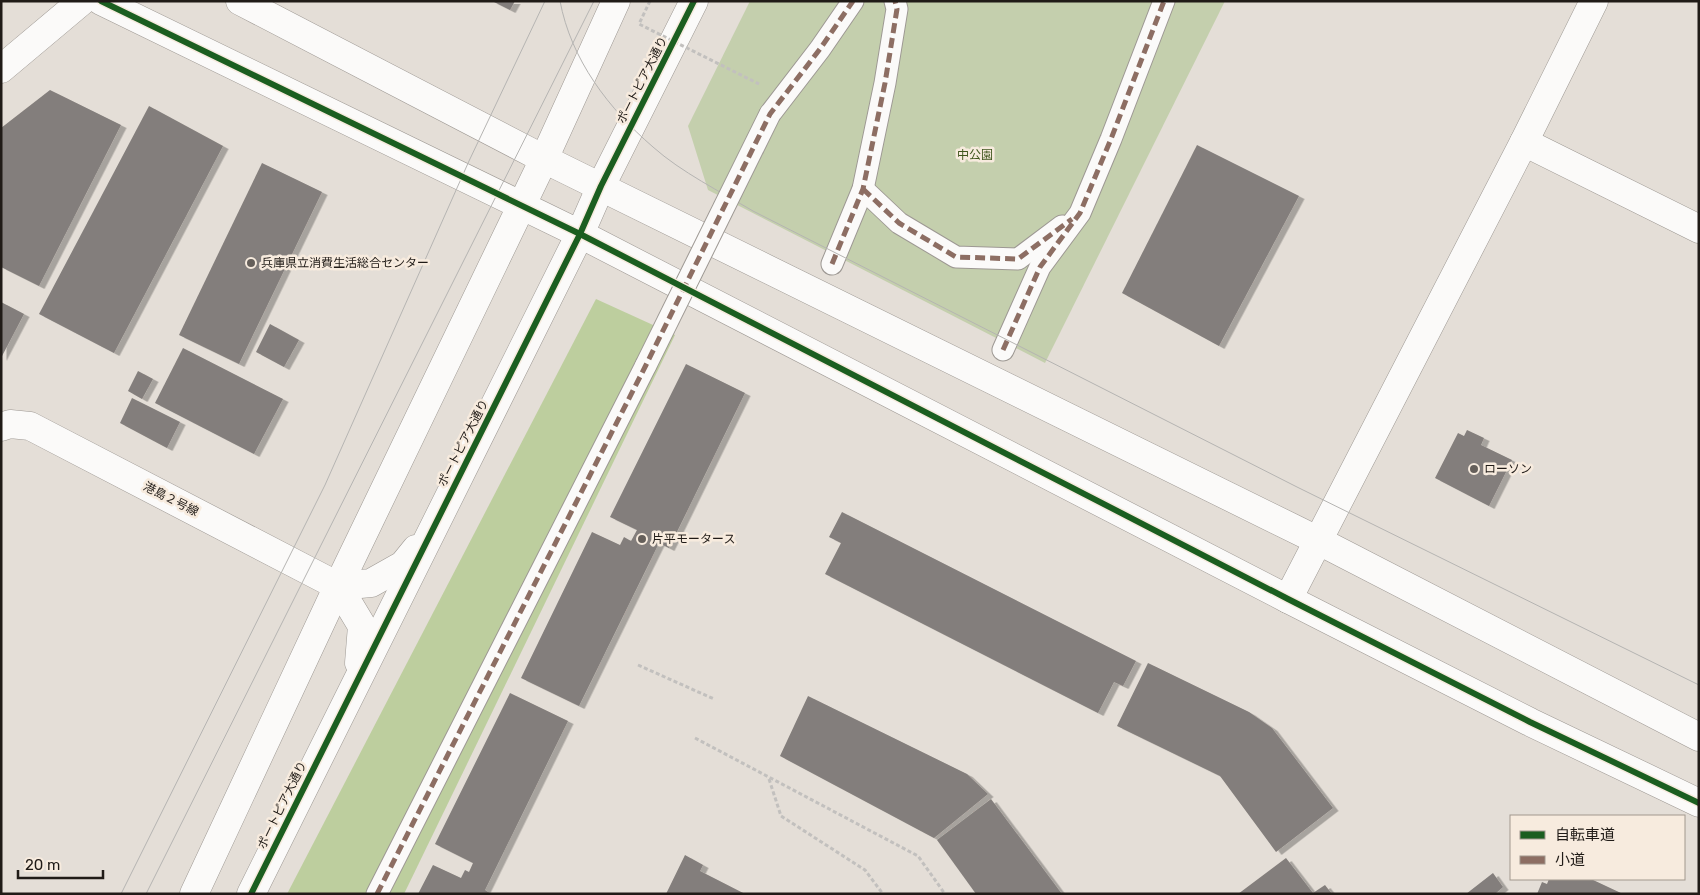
<svg xmlns="http://www.w3.org/2000/svg" width="1700" height="895" viewBox="0 0 1700 895" font-family="Rubik,'Noto Sans JP',sans-serif">
<style>
.green{fill:#c4cfad}
.forest{fill:#bdce9e}
.building{fill:#837e7b;filter:url(#shadow)}
.lines{fill:none;stroke-linecap:round;stroke-linejoin:round}
.pedestrian-casing{stroke:#9d9893;stroke-width:23}
.tertiary-casing{stroke:#9d9893;stroke-width:29}
.path{stroke:#c2c0be;stroke-width:3;stroke-dasharray:4 2.5;stroke-linecap:butt}
.pedestrian{stroke:#fbfaf9;stroke-width:21}
.tertiary{stroke:#fbfaf9;stroke-width:28}
.tram{stroke:#b5b4b2;stroke-width:1}
.pedestrian-bridge-casing{stroke:#9d9893;stroke-width:23;stroke-linecap:butt}
.path-bridge{stroke:#c2c0be;stroke-width:3;stroke-dasharray:4 2.5;stroke-linecap:butt}
.pedestrian-bridge{stroke:#fbfaf9;stroke-width:21}
.quiet{stroke:#8d6e63;stroke-width:5;stroke-dasharray:10 5;stroke-linecap:butt}
.cycleway-casing{stroke:#f7ebde;stroke-width:9}
.cycleway{stroke:#1b5e20;stroke-width:6}
.poi-dot{fill:#655f5a;stroke:#f7ebde;stroke-width:2}
.labels{text-anchor:middle;dominant-baseline:central;stroke-width:5;stroke-linejoin:round;paint-order:stroke}
.street-label{font-size:12px;fill:#201b17;stroke:#f7ebde}
.park-label{font-size:12px;fill:#3f561d;stroke:#f7ebde}
.poi-label{font-size:12px;fill:#201b17;stroke:#f7ebde;text-anchor:start}
</style>
<defs>
<filter id="shadow"><feDropShadow dx="5.5" dy="3" stdDeviation="0" flood-color="#0004"/></filter>
</defs>
<rect width="100%" height="100%" fill="#e4ded7"/>
<path class="green" d="M750,1h475l-180,362 -337,-173 -20,-64z"/>
<path class="forest" d="M596,299l79,36 -271,559h-117z"/>
<g class="building">
<path d="M492,1h23l-5,9z"/>
<path d="M50,90l71,35 -82,161 -38,-19v-139z"/>
<path d="M149,106l74,40 -109,207 -75,-39z"/>
<path d="M1197,145l102,51 -80,150 -97,-53z"/>
<path d="M262,163l60,29 -83,172 -60,-29z"/>
<path d="M1,302l23,12 -23,44z"/>
<path d="M270,324l29,16 -15,27 -28,-15z"/>
<path d="M183,348l100,51 -29,55 -99,-51z"/>
<path d="M686,364l59,29 -76,155 -10,-5 -80,163 -58,-28 71,-146 28,13 4,-8 7,4 6,-11 -27,-13z"/>
<path d="M138,371l15,8 -11,20 -14,-8z"/>
<path d="M132,398l48,24 -13,26 -47,-25z"/>
<path d="M1467,430l17,8 -3,7 31,15 -23,46 -54,-28 23,-45 6,3z"/>
<path d="M842,512l294,149 -13,25 -9,-4 -16,31 -273,-139 16,-31 -12,-6z"/>
<path d="M1148,663l101,49 23,16 61,80 -57,44 -56,-76 -103,-50z"/>
<path d="M510,693l58,28 -83,169 6,4h-73l15,-29 28,13 4,-8 4,2 4,-9 -38,-19z"/>
<path d="M808,696l159,78 21,20 -54,44 -154,-82z"/>
<path d="M991,799l71,95h-86l-39,-54z"/>
<path d="M685,855l18,10 -3,6 45,23h-79z"/>
<path d="M1286,858l27,35 12,-8 7,9h-94z"/>
<path d="M1493,873l10,14 -8,7h-29z"/>
<path d="M1549,879h42l32,15h-86l5,-12 5,2z"/>
</g>
<g class="lines">
<defs>
<g id="pedestrian">
<path d="M770,114l50,-65 33,-48"/>
<path d="M863,189l36,34 57,34 62,2 44,-33"/>
<path d="M832,264l31,-75 22,-106 12,-74 -2,-8"/>
<path d="M1003,350l37,-83 40,-54 31,-74 53,-138"/>
<path d="M377,894l269,-529"/>
</g>
<g id="tertiary">
<path d="M101,1l479,233 708,365 242,123 169,81"/>
<path d="M240,1l304,158 773,381 382,197"/>
<path d="M1,69l81,-68"/>
<path d="M1524,142l175,87"/>
<path d="M1,427l9,-3 20,2 308,160"/>
<path d="M338,586l33,-3 32,-18 13,-16"/>
<path d="M338,586l24,40 -3,37"/>
<path d="M1288,599l236,-457 70,-141"/>
<path d="M194,894l144,-308 206,-427 72,-158"/>
<path d="M251,894l329,-660 21,-48 93,-185"/>
</g>
</defs>
<use href="#pedestrian" class="pedestrian-casing"/>
<use href="#tertiary" class="tertiary-casing"/>
<g class="path">
<path d="M638,665l76,34"/>
<path d="M695,738l223,118 27,38"/>
<path d="M769,779l12,37 84,54 18,24"/>
</g>
<use href="#pedestrian" class="pedestrian"/>
<use href="#tertiary" class="tertiary"/>
<g class="tram">
<path d="M560,1c11,59 49,108 93,146 28,25 68,45 100,64l544,276 402,198"/>
<path d="M121,894l204,-409 144,-324 76,-160"/>
<path d="M146,894l448,-893"/>
</g>
<defs>
<path id="pedestrian-bridge" d="M646,365l124,-251"/>
</defs>
<use href="#pedestrian-bridge" class="pedestrian-bridge-casing"/>
<path class="path-bridge" d="M650,1l-11,23 120,60"/>
<use href="#pedestrian-bridge" class="pedestrian-bridge"/>
<g class="quiet">
<path d="M863,189l36,34 57,34 62,2 54,-40"/>
<path d="M832,264l31,-75 22,-106 12,-74 -2,-8"/>
<path d="M1003,350l37,-83 40,-54 31,-74 53,-138"/>
<path d="M377,894l269,-529 124,-251 50,-65 33,-48"/>
</g>
<defs>
<g id="cycleway">
<path d="M101,1l479,233 708,365 242,123 169,81"/>
<path d="M251,894l329,-660 21,-48 93,-185"/>
</g>
</defs>
<use href="#cycleway" class="cycleway-casing"/>
<use href="#cycleway" class="cycleway"/>
</g>
<g class="poi-dot">
<circle cx="251" cy="263" r="5"/>
<circle cx="1474" cy="469" r="5"/>
<circle cx="642" cy="539" r="5"/>
</g>
<g class="labels">
<g class="street-label">
<text transform="translate(642 80) rotate(-63)">ポートピア大通り</text>
<text transform="translate(463 443) rotate(-63)">ポートピア大通り</text>
<text transform="translate(171 499) rotate(27)">港島２号線</text>
<text transform="translate(282 805) rotate(-64)">ポートピア大通り</text>
</g>
<g class="park-label">
<text x="975" y="155">中公園</text>
</g>
<g class="poi-label">
<text x="261" y="263">兵庫県立消費生活総合センター</text>
<text x="1484" y="469">ローソン</text>
<text x="652" y="539">片平モータース</text>
</g>
</g>
<rect width="1700" height="895" fill="none" stroke="#201b17" stroke-width="5"/>
<rect x="1510" y="815" width="175" height="65" fill="#f7ebde" stroke="#a1988e"/>
<rect x="1520" y="831" width="25" height="8" fill="#1b5e20" stroke="#a1988e"/>
<text x="1555" y="840" font-size="15" fill="#201b17">自転車道</text>
<rect x="1520" y="856" width="25" height="8" fill="#8d6e63" stroke="#a1988e"/>
<text x="1555" y="865" font-size="15" fill="#201b17">小道</text>
<path d="M18 870v8h85v-8" fill="none" stroke="#201b17" stroke-width="2.5"/>
<text x="25" y="870" font-size="15" fill="#201b17" stroke="#f7ebde" stroke-width="4" paint-order="stroke">20 m</text>
</svg>
